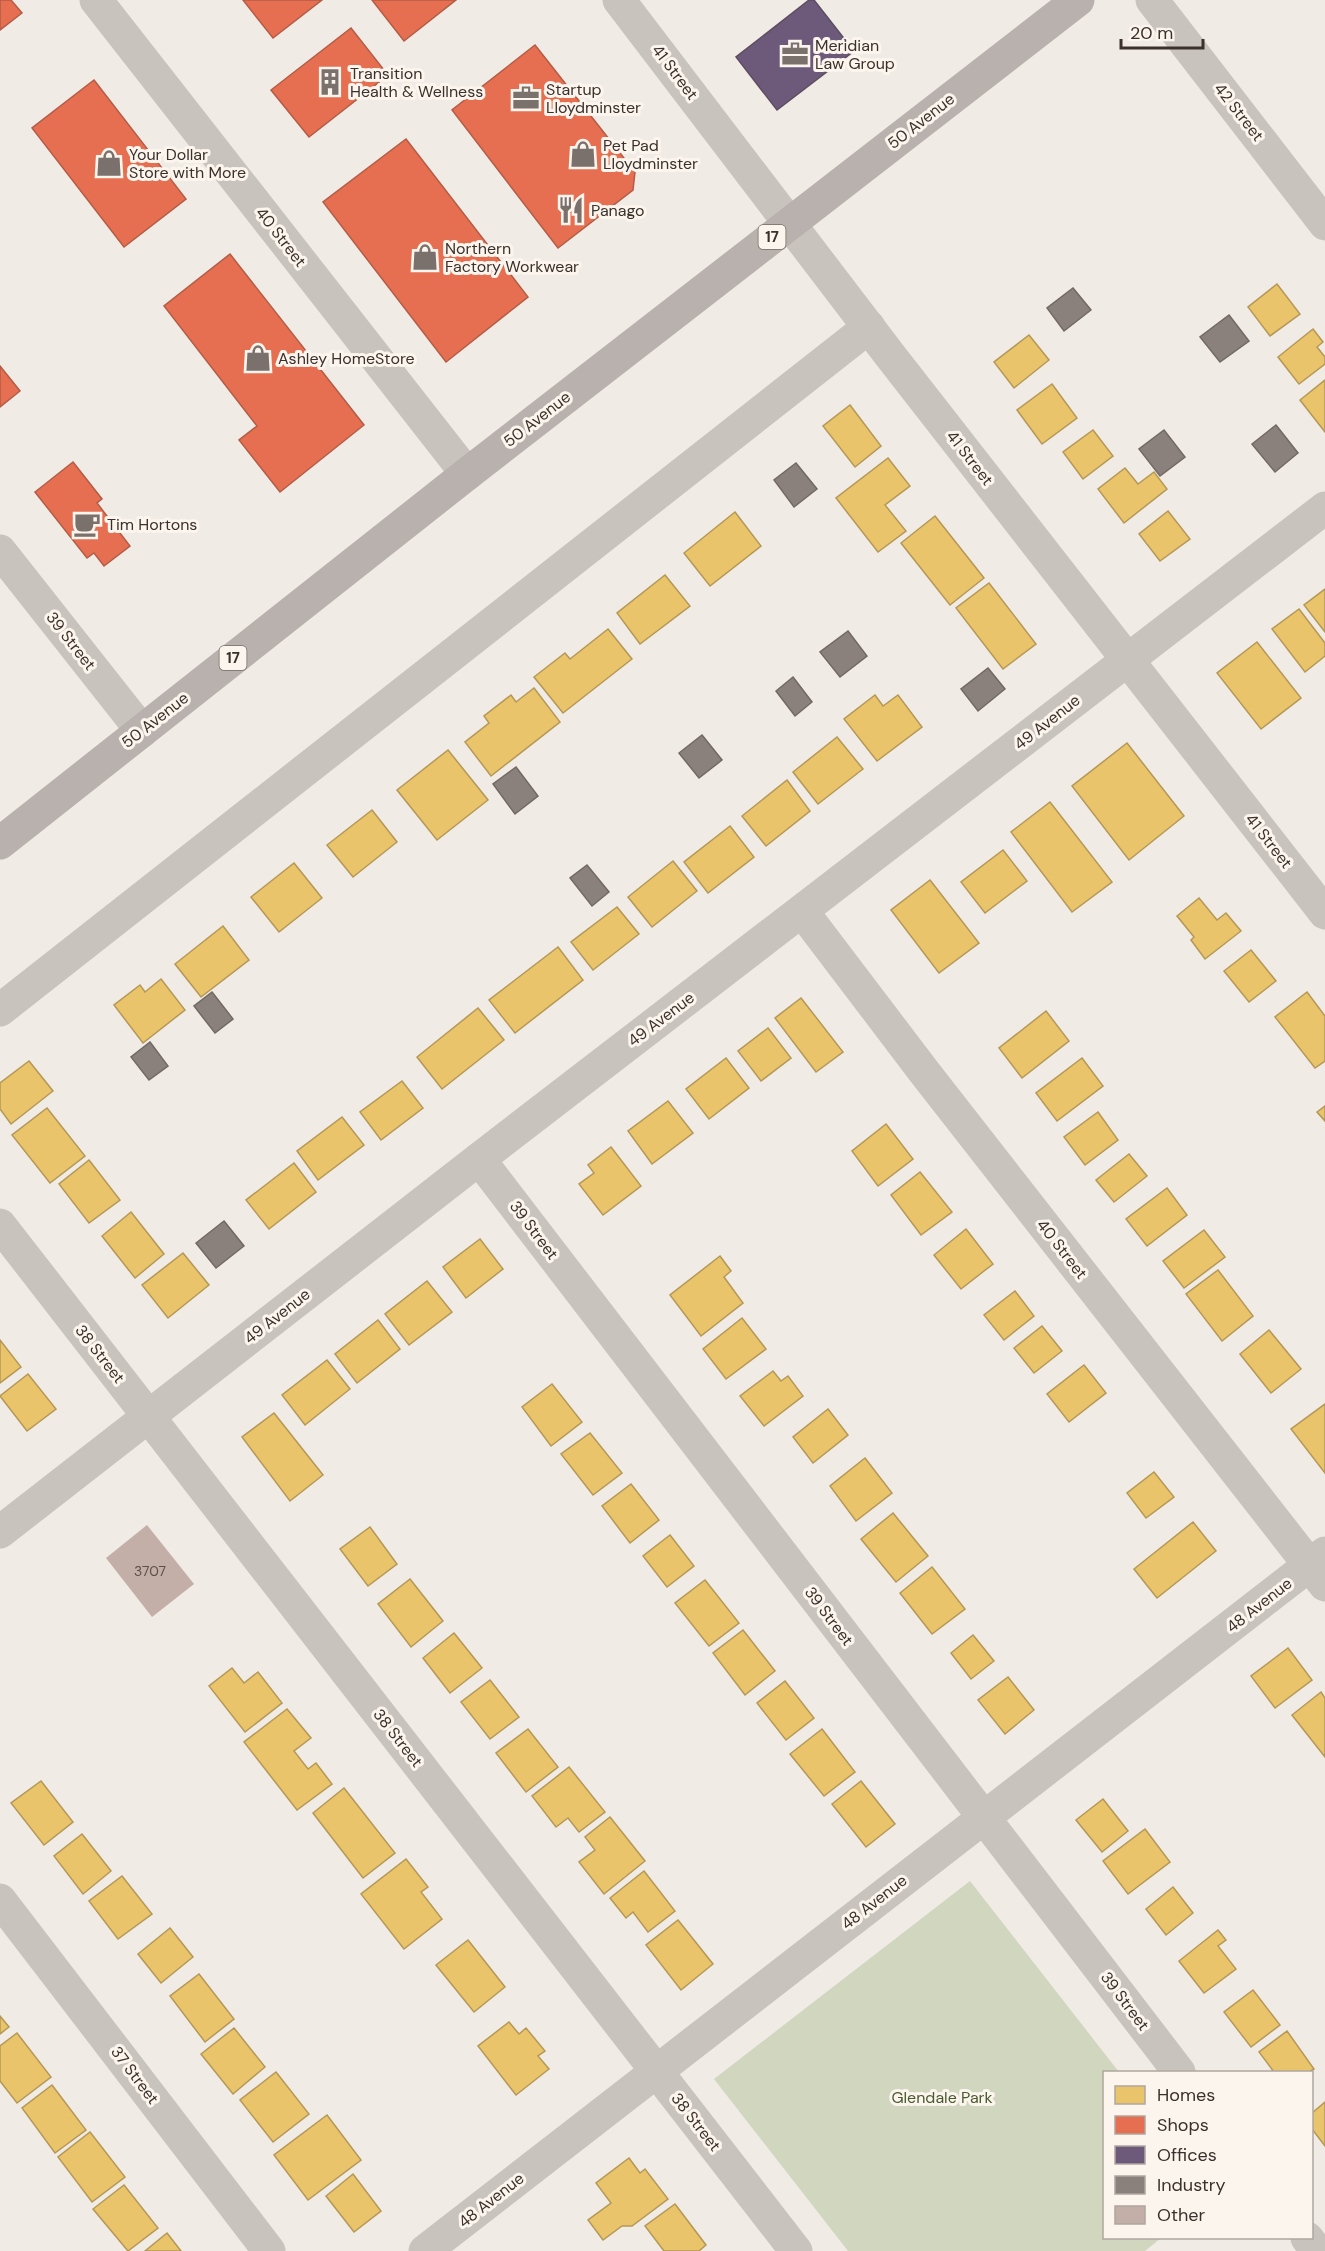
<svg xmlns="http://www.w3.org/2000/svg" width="1325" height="2251" viewBox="0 0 1325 2251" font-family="'DM Sans',sans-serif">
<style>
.green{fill:#d1d6bf}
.homes{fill:#e9c46a;stroke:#b59857;stroke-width:1.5}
.shops{fill:#e76f51;stroke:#b35c46;stroke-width:1.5}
.offices{fill:#6d597a;stroke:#5e4d62;stroke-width:1.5}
.industry{fill:#8a817c;stroke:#726964;stroke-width:1.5}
.building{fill:#c3afa7}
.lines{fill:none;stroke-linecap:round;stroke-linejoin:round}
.minor{stroke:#c9c3be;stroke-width:33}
.major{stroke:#b8b1ad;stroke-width:33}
.labels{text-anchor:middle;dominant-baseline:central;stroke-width:6;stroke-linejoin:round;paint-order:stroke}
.number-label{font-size:14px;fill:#5d504a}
.shield{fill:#fbf5ee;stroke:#756b66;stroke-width:1.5}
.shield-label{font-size:15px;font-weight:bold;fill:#3b302b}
.poi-label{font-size:16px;fill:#3b302b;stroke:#fbf5ee;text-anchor:start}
.street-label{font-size:16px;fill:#3b302b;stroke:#fbf5ee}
.park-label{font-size:16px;fill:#4a5a2e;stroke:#fbf5ee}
</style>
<rect width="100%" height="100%" fill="#f0ebe5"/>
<path class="green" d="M970,1881l149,191h-15v166h57l-16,13h-297l-134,-172z"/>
<g class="homes">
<path d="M1277,284l23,30 -30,22 -22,-29z"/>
<path d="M1313,329l10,13 -6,5 8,10v7l-26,20 -21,-27z"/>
<path d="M1029,335l20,25 -35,28 -20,-26z"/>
<path d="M1325,380v52l-25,-32z"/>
<path d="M1052,384l25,34 -35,26 -25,-34z"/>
<path d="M850,405l31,41 -26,21 -32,-41z"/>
<path d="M1093,430l20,26 -30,23 -20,-27z"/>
<path d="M888,458l22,28 -25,19 21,26 -28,21 -42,-54z"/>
<path d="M1125,468l13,16 16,-12 13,17 -43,34 -26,-34z"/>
<path d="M1168,511l22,28 -30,22 -21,-27z"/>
<path d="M735,512l26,34 -51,40 -26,-33z"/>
<path d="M935,516l49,62 -34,27 -49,-62z"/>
<path d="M665,575l25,31 -50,38 -23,-31z"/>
<path d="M989,583l47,61 -33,25 -47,-61z"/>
<path d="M1325,589v43l-21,-27z"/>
<path d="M1299,609l26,34v13l-20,16 -33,-43z"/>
<path d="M608,629l24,30 -69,54 -29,-36 31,-24 5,6z"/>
<path d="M1257,642l44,56 -40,31 -44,-56z"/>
<path d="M534,688l26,34 -69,54 -26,-34 24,-19 -5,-7 27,-21 5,7z"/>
<path d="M875,695l8,11 15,-11 24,32 -45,34 -33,-42z"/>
<path d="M837,737l26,32 -45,35 -25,-32z"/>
<path d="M1127,743l57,73 -55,44 -57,-74z"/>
<path d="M448,750l40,50 -51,40 -40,-50z"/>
<path d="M787,780l23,31 -44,35 -24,-30z"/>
<path d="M1050,802l62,80 -40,30 -61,-80z"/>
<path d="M372,810l25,32 -44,35 -26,-32z"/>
<path d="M730,826l24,31 -46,36 -24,-31z"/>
<path d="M1003,850l24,31 -42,32 -24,-31z"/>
<path d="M673,861l24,30 -45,36 -24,-30z"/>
<path d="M294,863l28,35 -43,34 -28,-35z"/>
<path d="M930,880l49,63 -40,30 -48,-63z"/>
<path d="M1199,898l18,22 9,-7 15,18 -36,28 -14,-19 3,-3 -17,-21z"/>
<path d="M617,907l22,27 -46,36 -22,-28z"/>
<path d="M223,926l26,34 -48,37 -26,-33z"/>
<path d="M558,947l25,33 -68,53 -26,-33z"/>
<path d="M1251,950l25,31 -27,21 -25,-31z"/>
<path d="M161,979l24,31 -42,33 -29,-38 26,-20 5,7z"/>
<path d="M1307,992l18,24v45l-10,7 -40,-51z"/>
<path d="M801,998l42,54 -27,20 -41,-54z"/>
<path d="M478,1008l26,32 -62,49 -25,-32z"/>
<path d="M1046,1011l23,30 -47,37 -23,-30z"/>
<path d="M768,1028l23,30 -30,23 -23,-30z"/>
<path d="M726,1058l23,30 -40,31 -23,-30z"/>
<path d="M1082,1058l21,28 -46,35 -21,-28z"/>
<path d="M29,1061l24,30 -42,33 -11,-15v-26z"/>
<path d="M402,1081l21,27 -42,32 -21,-28z"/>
<path d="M668,1101l25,32 -41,31 -24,-33z"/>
<path d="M1325,1106v15l-8,-9z"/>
<path d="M47,1108l38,48 -35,27 -38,-48z"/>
<path d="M1098,1112l20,28 -33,25 -21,-28z"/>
<path d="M342,1117l22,28 -46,35 -21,-29z"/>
<path d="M886,1124l27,35 -35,27 -26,-35z"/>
<path d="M611,1147l30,39 -38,29 -24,-31 15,-11 -6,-8z"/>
<path d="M1129,1154l18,22 -33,26 -18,-22z"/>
<path d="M89,1160l31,40 -31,23 -30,-39z"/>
<path d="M294,1163l22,29 -47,37 -23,-29z"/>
<path d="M920,1172l32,40 -31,23 -30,-40z"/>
<path d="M1167,1188l20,27 -40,31 -21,-27z"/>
<path d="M131,1212l33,42 -29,24 -33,-42z"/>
<path d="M966,1229l27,35 -32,25 -27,-34z"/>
<path d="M1204,1230l21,27 -41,31 -21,-27z"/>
<path d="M480,1239l23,30 -37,29 -23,-31z"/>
<path d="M183,1253l26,32 -41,33 -26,-33z"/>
<path d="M720,1256l11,15 -7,6 19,26 -42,33 -31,-41z"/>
<path d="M1218,1270l35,46 -31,25 -36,-47z"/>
<path d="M427,1281l25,31 -43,33 -24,-31z"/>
<path d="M1015,1291l19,25 -30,24 -20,-25z"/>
<path d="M742,1318l24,31 -40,30 -23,-30z"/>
<path d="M378,1320l22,29 -43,34 -22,-29z"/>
<path d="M1042,1326l20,25 -28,22 -20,-25z"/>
<path d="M1269,1330l32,39 -30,24 -31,-39z"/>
<path d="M0,1340l21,27 -21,16z"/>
<path d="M327,1360l23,29 -45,36 -23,-30z"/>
<path d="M1084,1365l22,28 -37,29 -22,-28z"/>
<path d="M773,1371l8,10 7,-5 15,20 -39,30 -24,-30z"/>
<path d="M28,1374l28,35 -29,22 -27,-35z"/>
<path d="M552,1384l30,38 -31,24 -29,-39z"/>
<path d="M1325,1404v69l-34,-44z"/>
<path d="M828,1409l20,26 -35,28 -20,-26z"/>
<path d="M274,1413l49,62 -33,26 -48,-64z"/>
<path d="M590,1433l32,40 -29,22 -32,-41z"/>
<path d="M865,1458l27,35 -36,28 -26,-35z"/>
<path d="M1154,1472l20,25 -28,21 -19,-25z"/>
<path d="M631,1484l28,36 -29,23 -28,-37z"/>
<path d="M893,1513l35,43 -32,26 -35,-43z"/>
<path d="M1193,1522l23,29 -59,47 -23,-29z"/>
<path d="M370,1527l27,37 -29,22 -28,-37z"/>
<path d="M670,1535l24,31 -27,21 -24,-31z"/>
<path d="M932,1567l33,42 -33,25 -32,-41z"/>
<path d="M410,1579l33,42 -32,26 -33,-43z"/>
<path d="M705,1580l34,43 -30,23 -34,-43z"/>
<path d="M743,1630l32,41 -30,24 -32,-42z"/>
<path d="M454,1633l28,35 -32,25 -27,-35z"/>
<path d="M973,1635l21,26 -23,18 -20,-26z"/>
<path d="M1288,1648l24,32 -37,28 -24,-32z"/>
<path d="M232,1668l12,15 14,-11 24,31 -37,29 -36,-46z"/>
<path d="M1008,1677l26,33 -29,24 -27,-34z"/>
<path d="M490,1680l29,37 -29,22 -29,-37z"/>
<path d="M785,1681l29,37 -28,22 -29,-37z"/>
<path d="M1321,1692l4,6v59l-33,-42z"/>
<path d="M287,1709l24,29 -17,13 14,18 8,-6 16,21 -35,26 -53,-68z"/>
<path d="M528,1729l30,38 -32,25 -30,-39z"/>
<path d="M822,1729l33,43 -31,24 -34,-42z"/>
<path d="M569,1767l36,45 -26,20 -11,-14 -12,9 -24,-31z"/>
<path d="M41,1781l32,41 -29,23 -33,-42z"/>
<path d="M861,1781l34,43 -29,23 -34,-43z"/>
<path d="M344,1788l51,65 -32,25 -50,-65z"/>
<path d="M1103,1799l25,32 -26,21 -26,-32z"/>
<path d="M610,1817l35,44 -41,33 -25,-32 16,-12 -10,-13z"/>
<path d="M1145,1829l25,33 -42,32 -25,-33z"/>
<path d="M82,1834l29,37 -28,23 -29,-38z"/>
<path d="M406,1859l22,28 -7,5 21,27 -38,30 -43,-55z"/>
<path d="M644,1871l31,40 -27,21 -15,-20 -7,6 -16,-20z"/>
<path d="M122,1876l30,38 -34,25 -29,-38z"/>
<path d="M1173,1887l20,26 -27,22 -20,-26z"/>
<path d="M678,1920l35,44 -32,26 -35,-45z"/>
<path d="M170,1928l23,29 -32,26 -23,-29z"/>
<path d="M1218,1930l8,10 -8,6 18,23 -32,24 -25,-32z"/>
<path d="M468,1940l37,47 -31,25 -38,-47z"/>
<path d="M199,1974l35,45 -29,23 -35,-46z"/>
<path d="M1253,1990l27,35 -29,22 -27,-35z"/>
<path d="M0,2016l9,11 -9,7z"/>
<path d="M509,2022l10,12 7,-6 19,23 -7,5 11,13 -33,26 -38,-49z"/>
<path d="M234,2028l31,39 -32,27 -32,-40z"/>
<path d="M1287,2031l27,38 -5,3h-35l-15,-20z"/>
<path d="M17,2033l34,44 -34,26 -17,-22v-35z"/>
<path d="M276,2072l33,42 -36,28 -33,-42z"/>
<path d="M52,2085l34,45 -31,23 -33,-45z"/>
<path d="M1325,2102v44l-13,-17v-16z"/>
<path d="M327,2115l34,45 -53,40 -34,-45z"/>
<path d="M90,2132l35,45 -33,25 -34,-45z"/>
<path d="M629,2158l11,15 5,-4 23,30 -36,27h-10l-19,14 -15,-20 23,-17 -15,-20z"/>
<path d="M353,2174l28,37 -27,21 -28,-36z"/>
<path d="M124,2185l34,43 -30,23 -35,-42z"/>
<path d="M675,2204l31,41 -7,6h-35l-19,-25z"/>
<path d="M167,2233l14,18h-36z"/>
</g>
<g class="shops">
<path d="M0,0h11l11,13 -22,17z"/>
<path d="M243,0h79l-49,38z"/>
<path d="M372,0h84l-52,41z"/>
<path d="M351,28l37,47 -79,62 -38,-47z"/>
<path d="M535,45l100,127 -2,18 -75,58 -106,-138z"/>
<path d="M94,80l92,119 -62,48 -92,-119z"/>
<path d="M406,139l122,158 -82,65 -123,-160z"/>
<path d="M230,254l134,171 -84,67 -41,-52 18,-14 -93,-120z"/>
<path d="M0,366l20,25 -20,16z"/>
<path d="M73,462l29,37 -5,4 33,43 -26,20 -10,-13 -7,5 -52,-66z"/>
</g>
<path class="offices" d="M809,0h5l40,51 -77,59 -41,-53z"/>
<g class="industry">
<path d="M1073,288l18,22 -27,21 -17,-23z"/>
<path d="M1229,315l20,26 -29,21 -20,-25z"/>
<path d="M1276,425l22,28 -23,19 -23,-28z"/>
<path d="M1164,430l21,27 -25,19 -21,-27z"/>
<path d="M796,463l21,26 -23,18 -20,-27z"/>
<path d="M848,631l19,25 -27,21 -20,-25z"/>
<path d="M988,668l17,21 -27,22 -17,-22z"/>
<path d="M793,677l19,25 -17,14 -19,-25z"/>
<path d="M702,735l20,25 -23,18 -20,-25z"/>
<path d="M516,767l22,29 -23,18 -22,-30z"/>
<path d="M587,865l22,27 -17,14 -22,-28z"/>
<path d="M212,992l21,27 -18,14 -21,-27z"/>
<path d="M150,1042l18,24 -19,14 -18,-23z"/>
<path d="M224,1221l20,25 -28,22 -20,-25z"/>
</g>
<path class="building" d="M147,1525l47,59 -42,33 -46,-59z"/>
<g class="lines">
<g class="minor">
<path d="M96,0l371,474"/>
<path d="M619,0l270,354 436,559"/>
<path d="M1152,0l173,224"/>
<path d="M0,551l142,180"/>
<path d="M802,911l123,162 400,512"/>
<path d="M0,1010l869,-683"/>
<path d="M479,1159l700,913"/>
<path d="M0,1225l796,1026"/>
<path d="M0,1532l479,-373 846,-651"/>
<path d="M0,1900l269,351"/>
<path d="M1307,2238l10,13"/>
<path d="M425,2251l900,-698"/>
</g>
<path class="major" d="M0,843l467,-369 611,-474"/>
</g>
<defs>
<symbol id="office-bare" viewBox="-9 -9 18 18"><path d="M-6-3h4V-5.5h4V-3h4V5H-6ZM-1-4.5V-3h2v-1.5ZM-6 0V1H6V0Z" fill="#7a716c" stroke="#fbf5ee" stroke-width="2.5" paint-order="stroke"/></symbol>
<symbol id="building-bare" viewBox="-9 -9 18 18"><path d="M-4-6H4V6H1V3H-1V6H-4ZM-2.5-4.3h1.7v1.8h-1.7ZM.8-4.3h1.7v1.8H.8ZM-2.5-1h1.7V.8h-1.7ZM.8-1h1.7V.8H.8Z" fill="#7a716c" stroke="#fbf5ee" stroke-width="2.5" paint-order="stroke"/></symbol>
<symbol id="shop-bare" viewBox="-9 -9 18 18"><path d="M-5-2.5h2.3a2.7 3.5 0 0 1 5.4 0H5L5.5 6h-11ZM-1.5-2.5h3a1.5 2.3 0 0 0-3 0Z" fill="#7a716c" stroke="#fbf5ee" stroke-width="2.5" paint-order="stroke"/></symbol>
<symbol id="restaurant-bare" viewBox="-9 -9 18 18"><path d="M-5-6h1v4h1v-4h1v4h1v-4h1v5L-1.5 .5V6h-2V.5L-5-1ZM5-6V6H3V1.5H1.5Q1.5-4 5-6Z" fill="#7a716c" stroke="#fbf5ee" stroke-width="2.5" paint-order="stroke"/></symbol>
<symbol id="cafe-bare" viewBox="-9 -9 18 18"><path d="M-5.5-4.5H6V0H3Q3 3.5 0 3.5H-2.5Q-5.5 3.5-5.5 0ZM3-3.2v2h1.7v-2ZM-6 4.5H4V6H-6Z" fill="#7a716c" stroke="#fbf5ee" stroke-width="2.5" paint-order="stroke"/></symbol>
</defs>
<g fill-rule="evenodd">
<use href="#office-bare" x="776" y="35" width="38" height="38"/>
<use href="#building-bare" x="311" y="63" width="38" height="38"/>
<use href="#office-bare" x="507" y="79" width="38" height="38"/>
<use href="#shop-bare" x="564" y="135" width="38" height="38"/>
<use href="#shop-bare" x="90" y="144" width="38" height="38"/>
<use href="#restaurant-bare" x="552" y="191" width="38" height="38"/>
<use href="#shop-bare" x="406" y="238" width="38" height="38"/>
<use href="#shop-bare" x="239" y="339" width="38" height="38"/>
<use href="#cafe-bare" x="68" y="505" width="38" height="38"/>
</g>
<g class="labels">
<g class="number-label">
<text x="150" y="1571">3707</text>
</g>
<g class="shield">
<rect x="758.5" y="225" width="27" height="24" rx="4.5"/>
<rect x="219.5" y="646" width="27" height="24" rx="4.5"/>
</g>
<g class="shield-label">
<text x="772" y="237">17</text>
<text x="233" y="658">17</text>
</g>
<g class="poi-label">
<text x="815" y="45">Meridian<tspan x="815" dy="18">Law Group</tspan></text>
<text x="350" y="73">Transition<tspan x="350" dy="18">Health &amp; Wellness</tspan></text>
<text x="546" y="89">Startup<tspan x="546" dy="18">Lloydminster</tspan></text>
<text x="603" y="145">Pet Pad<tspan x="603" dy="18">Lloydminster</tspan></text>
<text x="129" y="154">Your Dollar<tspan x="129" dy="18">Store with More</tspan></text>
<text x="591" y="210">Panago</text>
<text x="445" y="248">Northern<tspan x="445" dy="18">Factory Workwear</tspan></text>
<text x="278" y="358">Ashley HomeStore</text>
<text x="107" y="524">Tim Hortons</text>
</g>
<g class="street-label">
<text transform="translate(675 72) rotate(53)">41 Street</text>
<text transform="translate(1239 112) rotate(52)">42 Street</text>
<text transform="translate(921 121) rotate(-38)">50 Avenue</text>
<text transform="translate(281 237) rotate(52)">40 Street</text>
<text transform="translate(537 419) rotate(-38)">50 Avenue</text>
<text transform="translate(970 458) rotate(52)">41 Street</text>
<text transform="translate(71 641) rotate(52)">39 Street</text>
<text transform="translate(155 720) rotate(-38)">50 Avenue</text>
<text transform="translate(1047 722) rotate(-38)">49 Avenue</text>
<text transform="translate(1269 841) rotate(52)">41 Street</text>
<text transform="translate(661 1019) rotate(-37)">49 Avenue</text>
<text transform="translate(534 1230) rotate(53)">39 Street</text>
<text transform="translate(1062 1249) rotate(52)">40 Street</text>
<text transform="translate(277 1316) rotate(-38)">49 Avenue</text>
<text transform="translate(100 1354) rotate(52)">38 Street</text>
<text transform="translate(1259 1605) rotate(-38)">48 Avenue</text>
<text transform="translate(829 1616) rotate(53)">39 Street</text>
<text transform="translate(398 1738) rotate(52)">38 Street</text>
<text transform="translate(874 1902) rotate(-38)">48 Avenue</text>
<text transform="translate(1125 2001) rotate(53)">39 Street</text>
<text transform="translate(135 2075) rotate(53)">37 Street</text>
<text transform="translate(696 2122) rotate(52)">38 Street</text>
<text transform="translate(491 2200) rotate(-38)">48 Avenue</text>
</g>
<g class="park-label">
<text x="942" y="2097">Glendale Park</text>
</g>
</g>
<rect x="1103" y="2071" width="210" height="168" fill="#fbf5ee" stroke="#aea6a0" stroke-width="1.5"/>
<rect x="1115" y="2086" width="30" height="18" fill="#e9c46a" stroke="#aea6a0" stroke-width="1.5"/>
<text x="1157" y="2101" font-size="18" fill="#3b302b">Homes</text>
<rect x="1115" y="2116" width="30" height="18" fill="#e76f51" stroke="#aea6a0" stroke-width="1.5"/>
<text x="1157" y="2131" font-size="18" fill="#3b302b">Shops</text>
<rect x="1115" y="2146" width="30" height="18" fill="#6d597a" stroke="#aea6a0" stroke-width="1.5"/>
<text x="1157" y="2161" font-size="18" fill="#3b302b">Offices</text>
<rect x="1115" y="2176" width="30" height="18" fill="#8a817c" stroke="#aea6a0" stroke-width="1.5"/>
<text x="1157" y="2191" font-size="18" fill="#3b302b">Industry</text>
<rect x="1115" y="2206" width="30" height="18" fill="#c3afa7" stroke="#aea6a0" stroke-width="1.5"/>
<text x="1157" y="2221" font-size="18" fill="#3b302b">Other</text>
<path d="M1121 39v9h82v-9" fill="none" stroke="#3b302b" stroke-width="3"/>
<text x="1130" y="39" font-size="18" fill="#3b302b" stroke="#fbf5ee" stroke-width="4.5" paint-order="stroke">20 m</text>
</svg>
